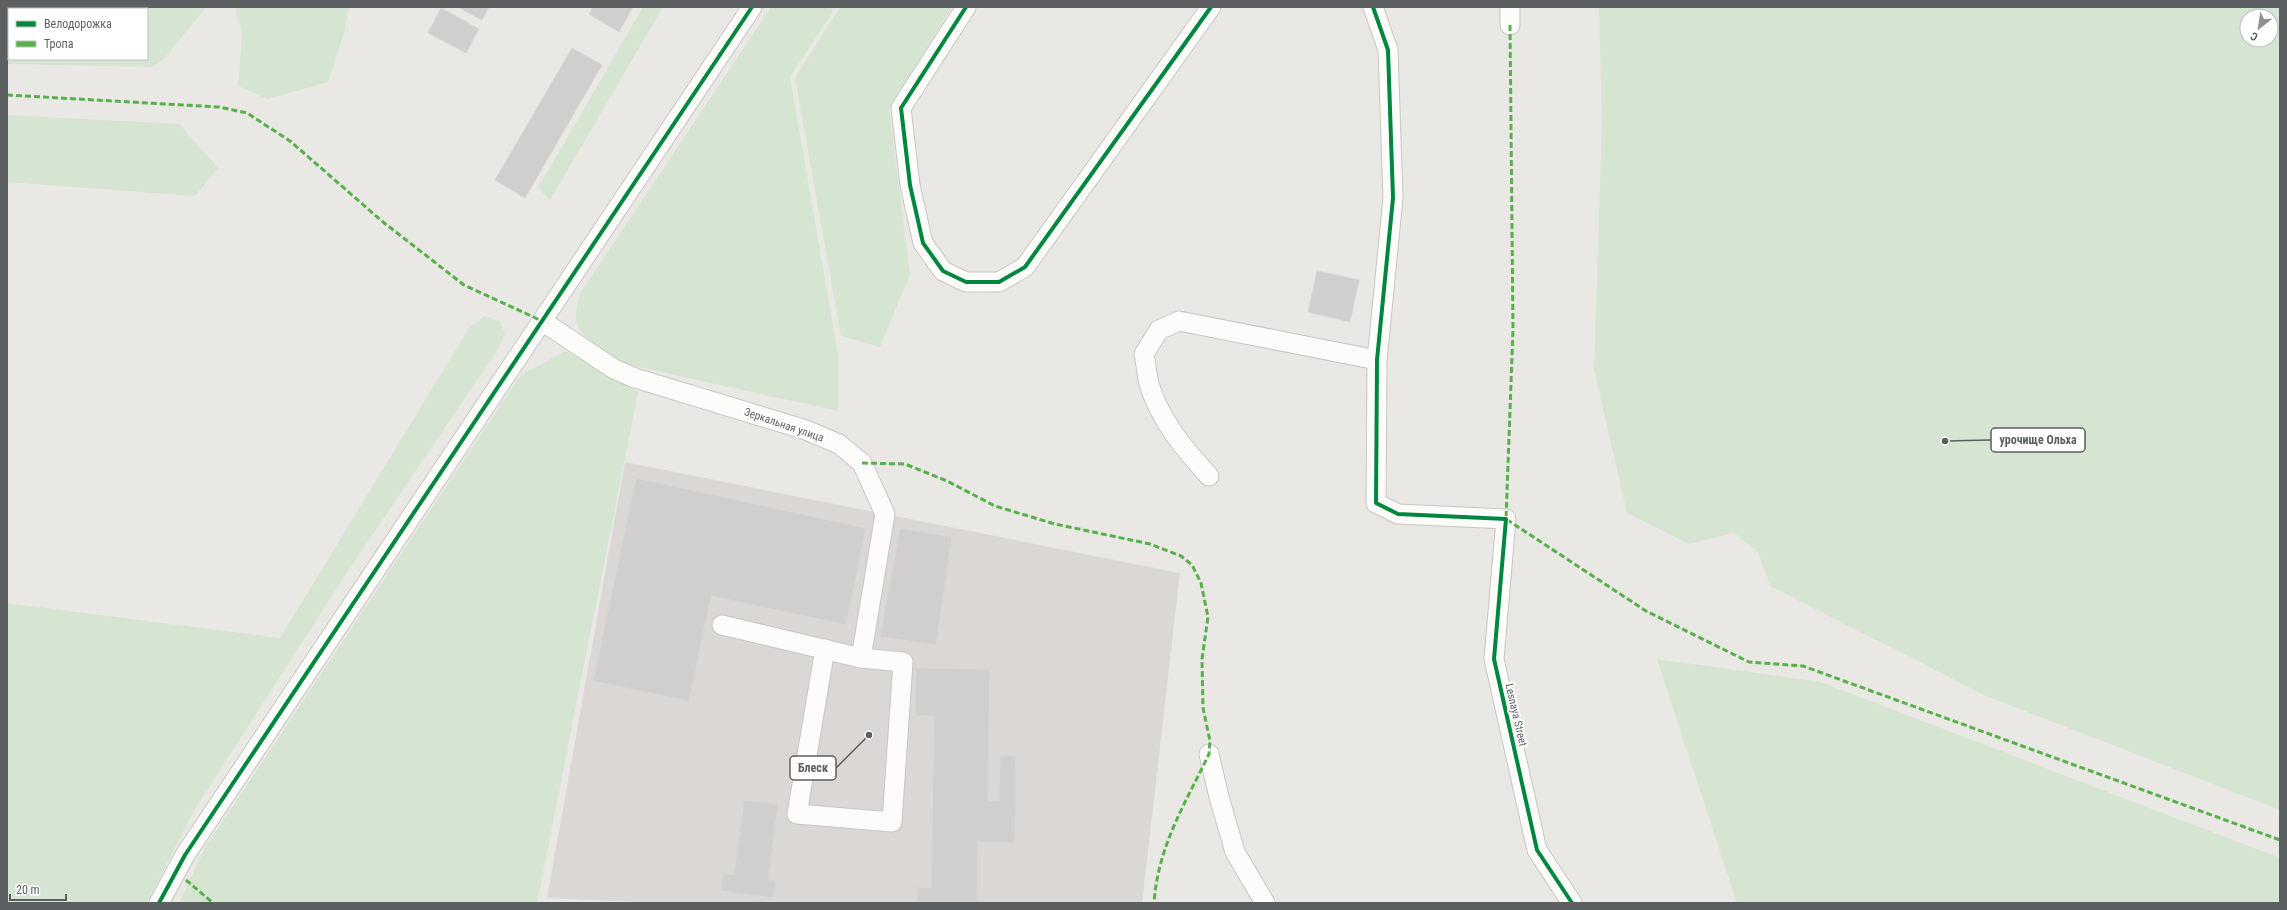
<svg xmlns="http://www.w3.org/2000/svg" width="2287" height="910" viewBox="0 0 2287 910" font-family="'Roboto Condensed',sans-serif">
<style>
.industrial{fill:#dad7d5}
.green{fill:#d6e4d2;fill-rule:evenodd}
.building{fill:#d1cfce;stroke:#d9d7d4}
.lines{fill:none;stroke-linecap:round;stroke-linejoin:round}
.minor-casing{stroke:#c7c6c5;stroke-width:21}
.minor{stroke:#fcfcfb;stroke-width:19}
.quiet{stroke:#58b04a;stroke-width:3;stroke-dasharray:6 3;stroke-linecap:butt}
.cycleway-casing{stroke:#fff;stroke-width:6}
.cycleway{stroke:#00873e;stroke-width:4}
.labels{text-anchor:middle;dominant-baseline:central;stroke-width:4;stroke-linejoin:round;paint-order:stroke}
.street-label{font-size:11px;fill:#5b5f62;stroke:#fff}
.leader{fill:none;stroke:#5b5f62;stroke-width:1.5}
.callout-dot{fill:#5b5f62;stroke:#fff;stroke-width:1.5}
.callout{fill:#fff;stroke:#5b5f62;stroke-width:1.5}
.callout-label{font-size:12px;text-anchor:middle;font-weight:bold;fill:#5b5f62}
</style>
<rect width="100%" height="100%" fill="#eae8e5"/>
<path class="industrial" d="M625,462l555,111 -38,330h-480l-115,-5z"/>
<g class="green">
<path d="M7,7h199l-42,52 -12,8 -145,-3zM9,9h138v50h-138z"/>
<path d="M235,7h114l-4,22 -17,53 -60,17 -30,-13 4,-54z"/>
<path d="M643,7h20l-113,193 -12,-12z"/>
<path d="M771,7h65l-46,70 48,278v56l-204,-45c-17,-7 -54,-25 -58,-45 -1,-8 2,-18 3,-26z"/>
<path d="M840,7h112l-63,103 21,164 -30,73 -39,-11 -46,-258z"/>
<path d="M1599,7h681v803l-294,-114 -216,-110 -12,-34 -24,-19 -45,11 -62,-31 -33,-144 8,-245zM2247,16h24v24h-24z"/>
<path d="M7,115l172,9 39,44 -23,28 -188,-14z"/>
<path d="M484,316l16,5 5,13 -7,15 -154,228 -151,235 -46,91h-140v-300l273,35 175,-287 15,-24z"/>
<path d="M566,351l72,41 -101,511h-358l27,-57 315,-471z"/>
<path d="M1657,659l164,23 459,176v45h-543z"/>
</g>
<g class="building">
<path d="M458,7h31l-7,13z"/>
<path d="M593,7h40l-14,25 -30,-18z"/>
<path d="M441,8l38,21 -13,24 -38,-20z"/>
<path d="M572,48l30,17 -77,133 -30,-18z"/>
<path d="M1317,271l42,9 -9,42 -42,-10z"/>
<path d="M636,478l230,50 -20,97 -135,-29 -22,105 -96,-20z"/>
<path d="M900,528l52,9 -16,108 -56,-8z"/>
<path d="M916,668l74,1 -2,132h11l1,-46h16l-1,88 -37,-1 -1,61h-60v-16l14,1 3,-172h-19z"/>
<path d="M744,800l34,4 -10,77 8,1 -2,16 -53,-7 2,-18 11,2z"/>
</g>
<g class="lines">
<defs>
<g id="minor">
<path d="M966,7l-65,101 9,77 13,58 20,28 23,11h33l26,-15 186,-260"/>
<path d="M1373,7l15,43 5,148 -16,162 -1,143 22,11 108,5 -12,140 43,191 35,53"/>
<path d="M1510,7v18"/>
<path d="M542,321l72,48 21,9 171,52 33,14 23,19 23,51 -24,144 -139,-33"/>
<path d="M1209,476c-25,-27 -49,-56 -60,-92 -2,-9 -3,-20 -5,-30l15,-24 20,-9 198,39"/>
<path d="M825,649l-28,165 95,8 11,-160 -42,-4"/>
<path d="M1209,754l10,43 16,55 30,51"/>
<path d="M159,903l26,-48 567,-848"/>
</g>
</defs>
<use href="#minor" class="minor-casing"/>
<use href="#minor" class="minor"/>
<g class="quiet">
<path d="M1510,25l3,304 -7,190 140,92 103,51 54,4 477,174"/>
<path d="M7,95l212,12 28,6 43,28 93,81 81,63 78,36"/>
<path d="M862,463l43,1 42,17 48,25 60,18 95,20 31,12 11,9 9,18 7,34 -6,42 1,49 7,33 -1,13c-24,50 -51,92 -55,149"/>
<path d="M186,880l27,23"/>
</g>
<defs>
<g id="cycleway">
<path d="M966,7l-65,101 9,77 13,58 20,28 23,11h33l26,-15 186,-260"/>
<path d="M1373,7l15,43 5,148 -16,162 -1,143 22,11 108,5 -12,140 43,191 35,53"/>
<path d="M159,903l26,-48 567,-848"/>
</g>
</defs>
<use href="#cycleway" class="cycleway-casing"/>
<use href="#cycleway" class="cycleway"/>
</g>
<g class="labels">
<g class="street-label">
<text transform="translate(784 425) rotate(19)">Зеркальная улица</text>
<text transform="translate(1516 715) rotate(77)">Lesnaya Street</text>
</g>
</g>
<path class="leader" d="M1945 441L1991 440M869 735L836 768"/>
<g class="callout-dot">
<circle cx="1945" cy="441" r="4"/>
<circle cx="869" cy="735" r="4"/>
</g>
<g class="callout">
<rect x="1991" y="428" width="94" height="24" rx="4"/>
<rect x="790" y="756" width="46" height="24" rx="4"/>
</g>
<g class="callout-label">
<text x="2038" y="444">урочище Ольха</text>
<text x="813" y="772">Блеск</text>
</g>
<rect width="2287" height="910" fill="none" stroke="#5b5f62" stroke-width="16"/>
<rect x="8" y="8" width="140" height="52" fill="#ffffff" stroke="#bdbfc0"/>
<rect x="16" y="21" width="20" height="6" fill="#00873e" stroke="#bdbfc0"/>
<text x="44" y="28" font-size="12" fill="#5b5f62">Велодорожка</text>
<rect x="16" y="41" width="20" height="6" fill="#58b04a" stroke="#bdbfc0"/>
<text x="44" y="48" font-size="12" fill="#5b5f62">Тропа</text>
<g transform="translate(2259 28) rotate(210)"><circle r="19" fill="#ffffff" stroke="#bdbfc0"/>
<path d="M0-3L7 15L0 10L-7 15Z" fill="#8d8f90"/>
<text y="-6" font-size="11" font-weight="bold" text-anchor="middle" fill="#5b5f62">С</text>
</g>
<path d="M10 894v6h56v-6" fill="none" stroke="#5b5f62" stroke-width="2"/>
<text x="16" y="894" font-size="12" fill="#5b5f62" stroke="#ffffff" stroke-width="3" paint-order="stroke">20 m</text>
</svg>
